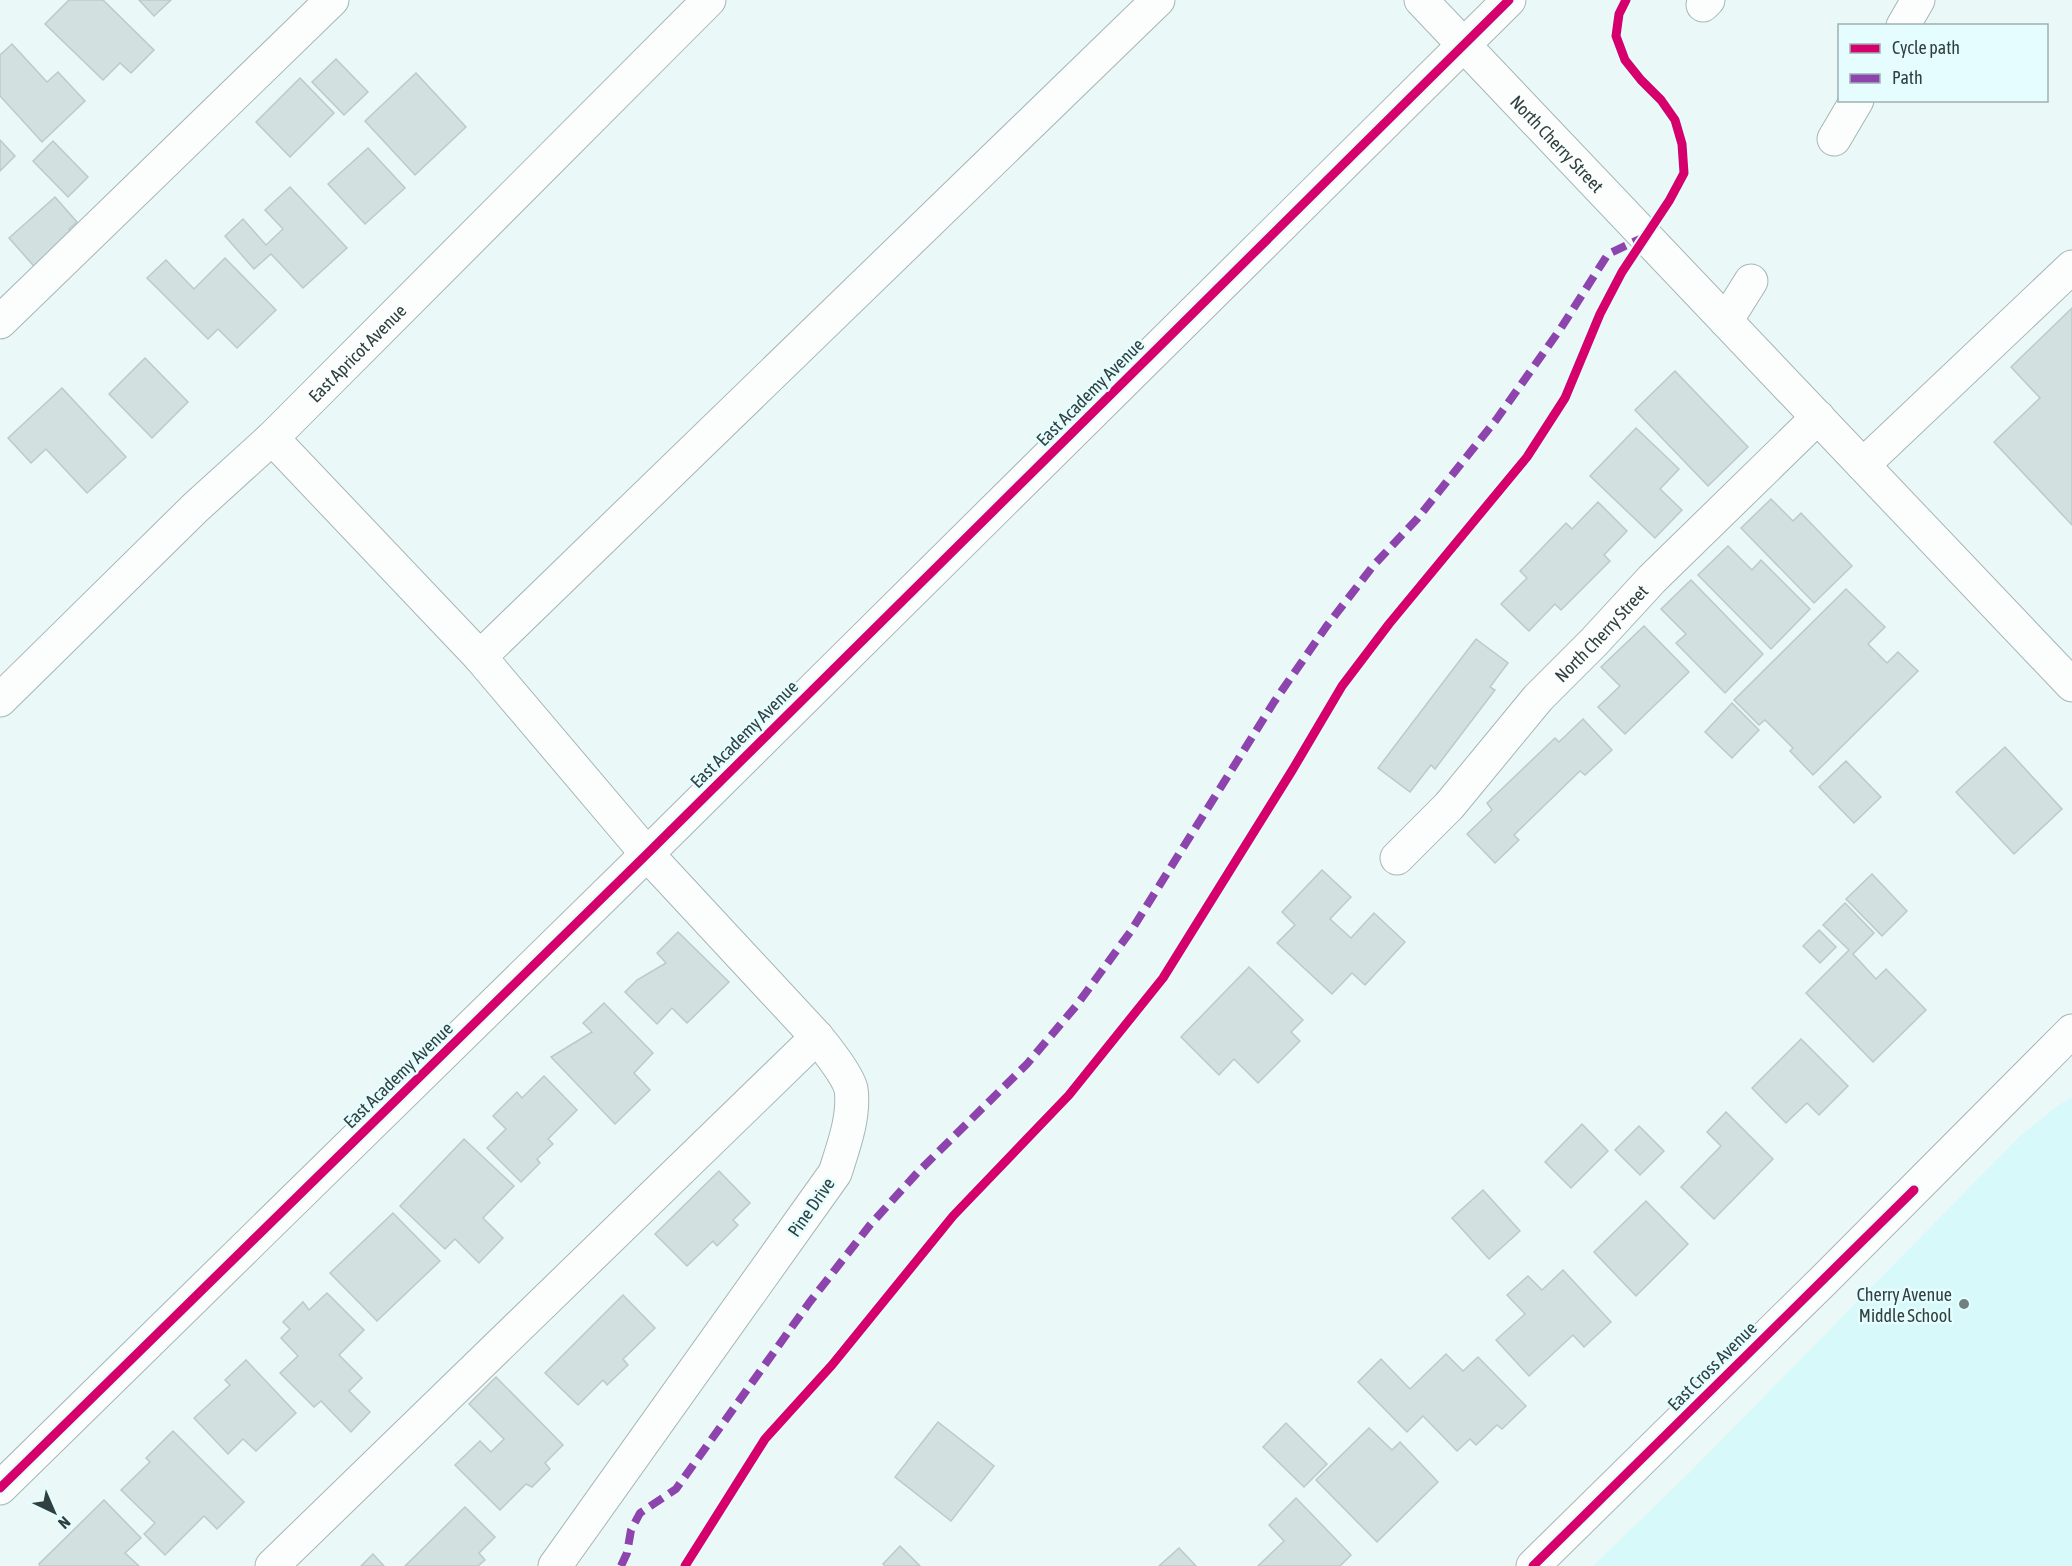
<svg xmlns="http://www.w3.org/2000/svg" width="2072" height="1566" viewBox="0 0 2072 1566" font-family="'Asap Condensed',sans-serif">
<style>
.built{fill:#d7f9fa}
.building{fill:#d2e0e0;stroke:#bdcaca;stroke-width:1.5}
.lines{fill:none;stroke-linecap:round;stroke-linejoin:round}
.minor-casing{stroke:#a8b5b5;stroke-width:35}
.minor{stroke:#fcfefe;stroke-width:33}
.quiet{stroke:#8e44ad;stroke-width:8;stroke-dasharray:15 8;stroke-linecap:butt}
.cycleway-casing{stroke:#e5fdfe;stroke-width:13}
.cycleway{stroke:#d6006c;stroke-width:9}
.poi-dot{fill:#718080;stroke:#e5fdfe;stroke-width:2}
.labels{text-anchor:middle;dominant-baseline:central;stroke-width:5;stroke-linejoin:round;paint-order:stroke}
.street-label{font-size:18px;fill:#304040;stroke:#e5fdfe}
.poi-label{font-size:18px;fill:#304040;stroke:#e5fdfe;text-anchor:end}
</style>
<rect width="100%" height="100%" fill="#ebf8f8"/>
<path class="built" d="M2072,1097v469h-479l96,-93 332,-338 38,-30z"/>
<g class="building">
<path d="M69,0h34l51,50 -23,23 -11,-10 -17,17 -58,-56z"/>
<path d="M139,0h32l-17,16z"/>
<path d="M12,44l35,38 11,-10 27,29 -43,41 -42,-46v-41z"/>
<path d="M336,59l32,33 -24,23 -32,-33z"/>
<path d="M416,73l50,54 -51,48 -50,-54z"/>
<path d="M300,78l34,35 -44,44 -34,-35z"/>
<path d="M0,140l15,16 -15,15z"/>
<path d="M53,141l35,36 -20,20 -35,-36z"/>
<path d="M368,148l37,40 -40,36 -37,-40z"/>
<path d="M290,187l57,61 -44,40 -32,-34 -17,15 -29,-33 18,-17 23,26 17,-16 -18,-19z"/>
<path d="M55,197l22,25 -8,7 9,9 -38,35 -31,-35z"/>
<path d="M225,258l51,52 -39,38 -19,-19 -10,10 -61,-61 19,-18 28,29z"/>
<path d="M2072,308v217l-78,-83 46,-44 -29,-31z"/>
<path d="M145,358l43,44 -36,36 -43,-44z"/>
<path d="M1675,371l73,76 -40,39 -73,-76z"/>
<path d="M62,388l64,69 -39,36 -41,-44 -15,14 -23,-25z"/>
<path d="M1636,428l43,41 -19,20 22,21 -27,28 -65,-62z"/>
<path d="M1771,499l22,22 8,-8 51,53 -38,37 -73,-75z"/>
<path d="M1598,502l29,29 -23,24 6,6 -49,49 -6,-6 -26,27 -28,-27 26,-26 -7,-7 46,-48 6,6z"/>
<path d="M1728,546l24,24 9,-10 49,49 -39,40 -73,-74z"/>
<path d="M1691,580l72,74 -38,39 -49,-50 10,-9 -25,-25z"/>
<path d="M1846,589l39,38 -17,17 19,19 11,-11 20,19 -105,104 -23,-24 3,-3 -28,-28 -6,5 -25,-25z"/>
<path d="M1644,626l45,46 -64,62 -27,-27 22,-21 -19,-19z"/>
<path d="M1476,639l32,24 -18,24 5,3 -60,79 -4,-4 -21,27 -32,-24z"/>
<path d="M1732,703l27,27 -27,28 -27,-26z"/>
<path d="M1583,719l29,31 -27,25 -5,-4 -66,64 5,5 -24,23 -28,-29 25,-24 -5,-7 68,-65 4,4z"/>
<path d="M2005,747l57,62 -48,45 -58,-62z"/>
<path d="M1846,761l35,36 -27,26 -35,-36z"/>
<path d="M1322,870l29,27 -21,22 21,19 23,-25 31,29 -40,43 -13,-12 -20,21 -55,-51 18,-18 -13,-13z"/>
<path d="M1872,874l35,37 -25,25 -36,-37z"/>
<path d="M1845,903l29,30 -21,21 23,25 10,-10 40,41 -53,52 -67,-69 43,-43 -26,-25z"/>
<path d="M1819,930l17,17 -16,16 -17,-17z"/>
<path d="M678,932l51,50 -42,41 -15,-15 -15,16 -32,-32 12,-12 29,-17 -9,-10z"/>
<path d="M1249,967l54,53 -12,12 9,9 -42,42 -24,-24 -15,16 -38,-38z"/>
<path d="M604,1003l49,50 -19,20 16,17 -35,34 -64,-67 41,-25 -9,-9z"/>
<path d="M1801,1039l47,47 -29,29 -12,-12 -21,20 -34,-35z"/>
<path d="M544,1076l33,34 -29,29 5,5 -16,15 3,4 -19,19 -34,-34 19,-19 -13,-13 24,-24 5,6z"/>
<path d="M1726,1112l47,47 -59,60 -33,-32 40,-41 -14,-14z"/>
<path d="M1582,1124l26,27 -37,37 -26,-26z"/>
<path d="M1639,1126l25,25 -24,24 -25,-25z"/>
<path d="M464,1139l50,47 -31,32 20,20 -24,25 -24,-24 -10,10 -45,-43z"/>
<path d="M719,1171l31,32 -17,17 5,5 -21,21 -4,-5 -26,25 -32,-32z"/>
<path d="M1483,1190l37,41 -31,28 -37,-41z"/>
<path d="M1646,1201l42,43 -52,52 -42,-44z"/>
<path d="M393,1213l47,48 -63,60 -47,-48z"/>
<path d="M1563,1270l48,52 -27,25 -11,-12 -44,41 -33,-36 29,-26 -18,-19 21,-19 14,14z"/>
<path d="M327,1293l37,37 -25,25 23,23 -13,13 21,21 -19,20 -30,-31 -7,6 -34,-34 18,-17 -17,-18 9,-9 -7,-7 20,-20 6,8z"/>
<path d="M623,1295l32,33 -32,31 5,6 -21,20 -4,-5 -25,25 -33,-32z"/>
<path d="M1446,1354l17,17 15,-14 48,49 -24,23 -5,-4 -21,20 -6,-6 -13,12 -34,-35 -16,16 -49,-50 23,-23 29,30z"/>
<path d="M246,1360l50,53 -40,38 -13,-12 -15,15 -34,-36 36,-33 -5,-5z"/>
<path d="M496,1377l67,68 -18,18 5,6 -18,18 -6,-3 -26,26 -45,-45 25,-24 11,11 13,-13 -35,-35z"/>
<path d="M938,1422l56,44 -43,55 -56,-44z"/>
<path d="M1286,1423l41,41 -23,23 -41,-40z"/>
<path d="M1369,1428l23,22 8,-8 38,40 -61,60 -61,-62z"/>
<path d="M173,1431l71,71 -27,27 -13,-13 -39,39 -21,-21 11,-11 -34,-33 29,-28 -4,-4z"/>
<path d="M1296,1498l55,57 -11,11h-82l26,-25 -15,-16z"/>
<path d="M104,1500l37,38 -16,15 14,13h-99l-1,-2z"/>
<path d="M465,1507l30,30 -16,16 6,7 -7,6h-73z"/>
<path d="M900,1546l20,20h-35l-2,-2z"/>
<path d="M1179,1548l17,18h-37z"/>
<path d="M373,1554l11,12h-23z"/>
</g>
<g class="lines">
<defs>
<g id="minor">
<path id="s1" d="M1421,0l651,685"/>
<path d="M1703,5l5,-5"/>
<path d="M1903,26l15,-26"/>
<path d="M1834,139l23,-39"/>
<path d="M1726,321l25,-40"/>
<path d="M0,322l332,-322"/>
<path d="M272,438l208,219 167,197 170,183c9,11 31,39 34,52 4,27 -8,59 -16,84l-280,393"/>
<path d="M1863,465l209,-198"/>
<path d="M480,657l678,-657"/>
<path id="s2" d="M0,700l195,-192 77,-70 437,-438"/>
<path id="s3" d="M1397,858l52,-52 89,-108 56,-56 58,-63 166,-162"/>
<path d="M0,1488l647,-634 862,-854"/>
<path d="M272,1566l545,-529"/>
<path d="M1533,1566l290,-285 249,-250"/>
</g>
</defs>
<use href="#minor" class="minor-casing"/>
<use href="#minor" class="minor"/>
<path class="quiet" d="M621,1566l6,-13 4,-23 9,-17 36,-24 133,-186 61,-78 48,-53 109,-108 49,-58 55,-75 143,-229 52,-75 47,-61 44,-47 79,-99 65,-92 47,-74 34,-16"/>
<defs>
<g id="cycleway">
<path d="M0,1488l647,-634 862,-854"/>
<path d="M685,1566l80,-127 67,-74 121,-149 116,-121 94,-117 130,-209 49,-83 47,-62 138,-167 38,-59 35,-84 22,-42 47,-71 15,-28 -2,-29 -7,-24 -14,-20 -20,-20 -16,-20 -9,-24 3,-22 7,-14"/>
<path d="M1533,1566l381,-376"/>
</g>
</defs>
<use href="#cycleway" class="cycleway-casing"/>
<use href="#cycleway" class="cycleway"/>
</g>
<circle class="poi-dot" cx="1964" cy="1304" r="6"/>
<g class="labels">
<g class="street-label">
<text stroke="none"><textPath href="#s1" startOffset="198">North Cherry Street</textPath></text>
<text stroke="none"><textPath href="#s2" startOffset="498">East Apricot Avenue</textPath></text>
<text transform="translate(1090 392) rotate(-45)">East Academy Avenue</text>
<text stroke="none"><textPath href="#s3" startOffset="304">North Cherry Street</textPath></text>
<text transform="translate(744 734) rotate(-45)">East Academy Avenue</text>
<text transform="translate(398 1075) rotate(-44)">East Academy Avenue</text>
<text transform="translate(811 1207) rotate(-55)">Pine Drive</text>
<text transform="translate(1712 1366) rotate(-45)">East Cross Avenue</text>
</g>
<g class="poi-label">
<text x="1952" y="1294">Cherry Avenue<tspan x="1952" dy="21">Middle School</tspan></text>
</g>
</g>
<rect x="1838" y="24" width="210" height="78" fill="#e5fdfe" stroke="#9db1b2" stroke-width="1.5"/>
<rect x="1850" y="44" width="30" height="9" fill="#d6006c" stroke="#9db1b2" stroke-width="1.5"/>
<text x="1892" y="54" font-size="18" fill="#304040">Cycle path</text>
<rect x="1850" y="74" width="30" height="9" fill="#8e44ad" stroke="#9db1b2" stroke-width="1.5"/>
<text x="1892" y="84" font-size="18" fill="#304040">Path</text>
<g transform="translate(54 1512) rotate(136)" stroke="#e5fdfe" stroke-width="4.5" paint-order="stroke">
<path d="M0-4.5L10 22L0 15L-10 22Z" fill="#304040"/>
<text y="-9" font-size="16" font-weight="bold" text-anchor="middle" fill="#304040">N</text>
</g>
</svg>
